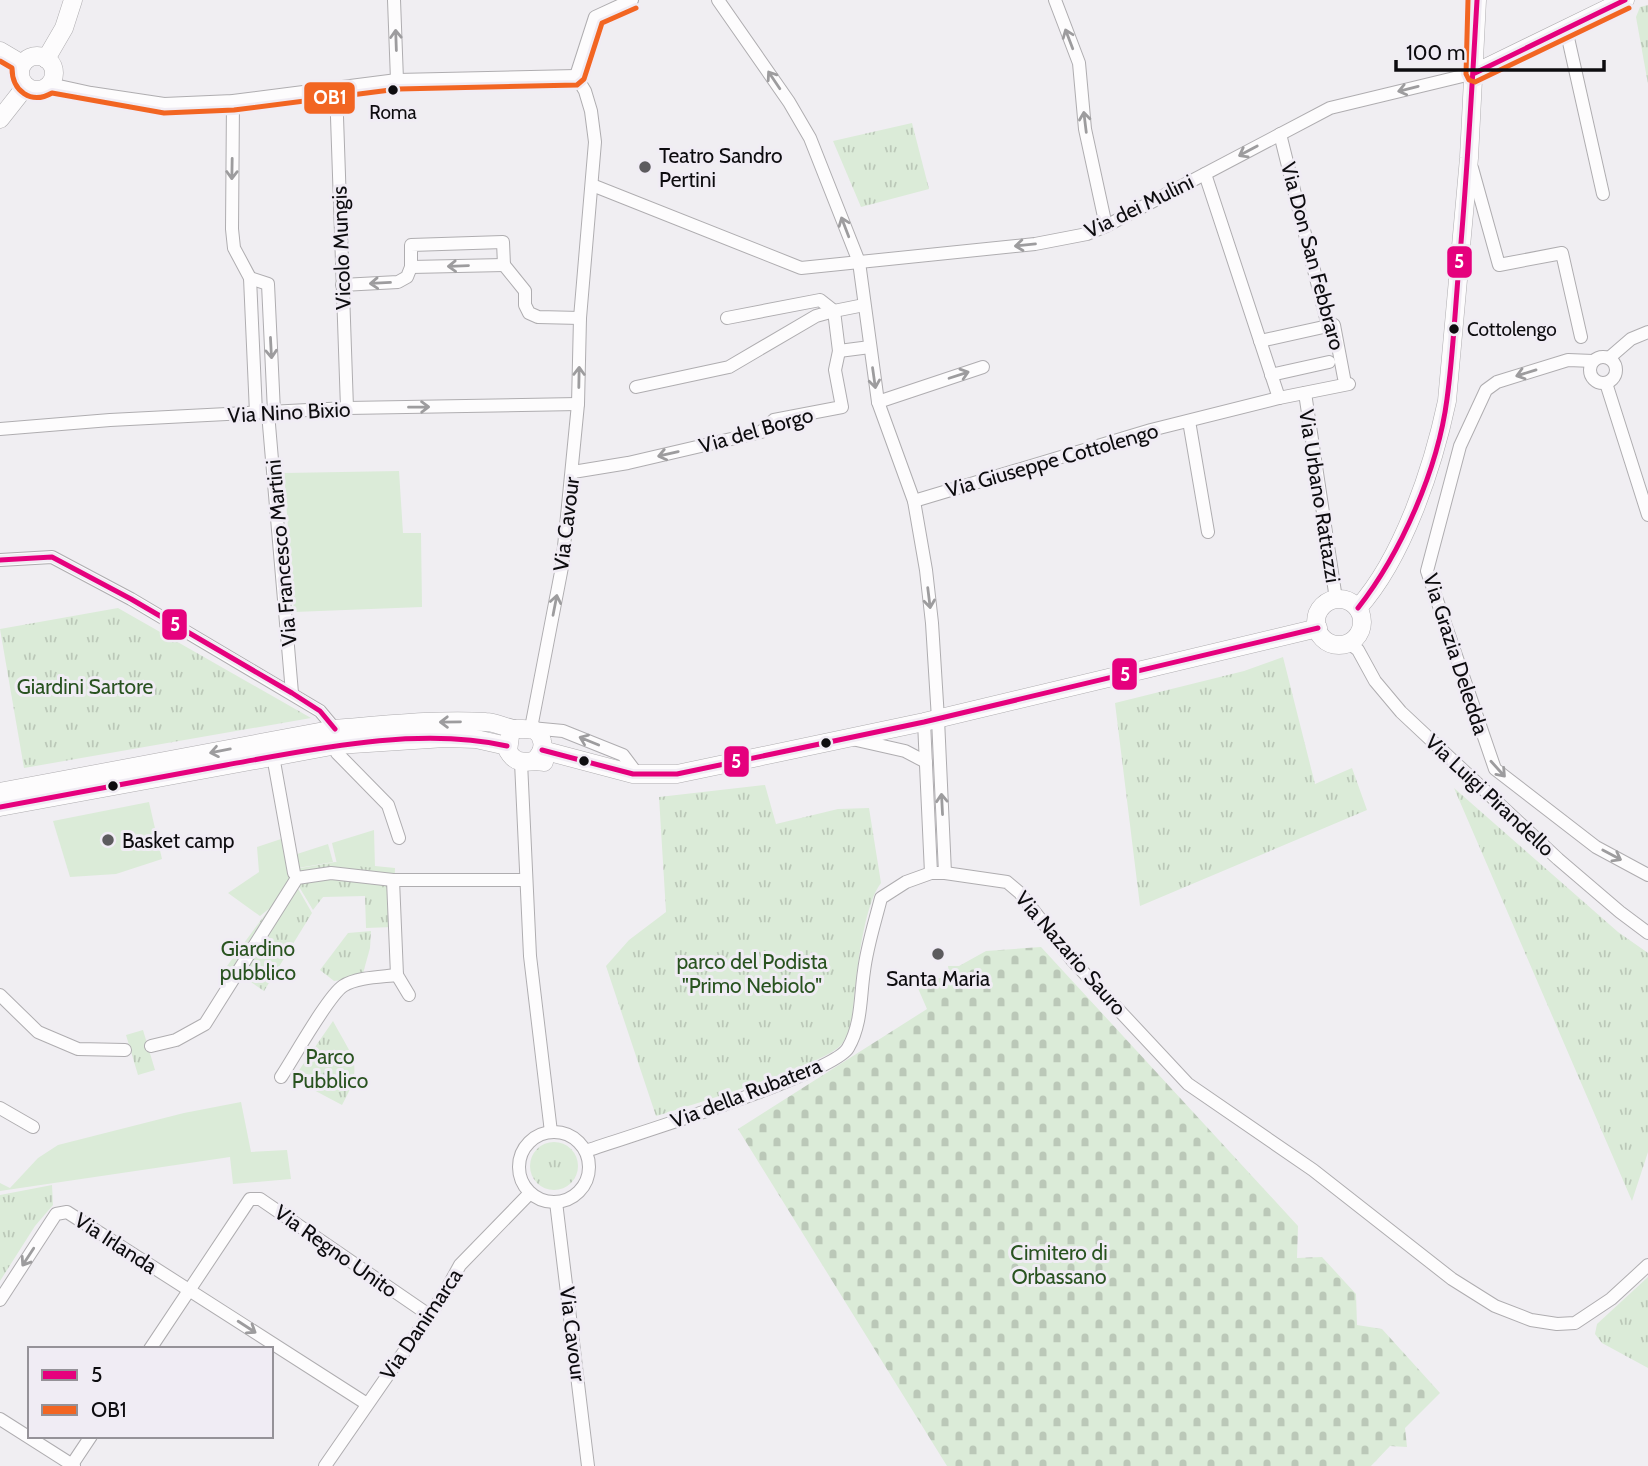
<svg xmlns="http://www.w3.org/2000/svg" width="1648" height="1466" viewBox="0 0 1648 1466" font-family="Cabin,sans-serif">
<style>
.grass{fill:url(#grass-tufts)}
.cemetery{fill:url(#cemetery-stones)}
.garden{fill:#dbebd8}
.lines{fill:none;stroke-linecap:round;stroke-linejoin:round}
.street-casing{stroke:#afadb0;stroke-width:14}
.secondary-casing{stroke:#afadb0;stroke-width:19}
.street{stroke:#fdfcfd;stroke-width:12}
.secondary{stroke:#fdfcfd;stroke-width:18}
.bus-1-casing{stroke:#f0ecf4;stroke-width:10}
.bus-2-casing{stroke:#f0ecf4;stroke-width:10}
.bus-1{stroke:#e5007d;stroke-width:5}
.bus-2{stroke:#f26522;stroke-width:5}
.oneway{stroke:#9d9c9e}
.bus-dot{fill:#0d0c0f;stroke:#f0ecf4;stroke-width:2.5}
.poi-dot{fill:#5c5b5e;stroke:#f0ecf4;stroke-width:2.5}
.labels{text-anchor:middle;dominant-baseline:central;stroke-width:6;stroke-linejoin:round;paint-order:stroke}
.bus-label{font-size:19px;fill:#0d0c0f;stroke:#f0ecf4}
.poi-label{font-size:21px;fill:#0d0c0f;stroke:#f0ecf4;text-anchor:start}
.street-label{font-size:21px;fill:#0d0c0f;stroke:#f0ecf4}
.park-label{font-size:21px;fill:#295320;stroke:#f0ecf4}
.line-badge{stroke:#f0ecf4;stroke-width:2.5}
.badge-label{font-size:19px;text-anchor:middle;font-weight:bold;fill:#fff}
</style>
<defs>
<pattern id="grass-tufts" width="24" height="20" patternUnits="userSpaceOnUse" patternTransform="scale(1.75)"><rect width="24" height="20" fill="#dbebd8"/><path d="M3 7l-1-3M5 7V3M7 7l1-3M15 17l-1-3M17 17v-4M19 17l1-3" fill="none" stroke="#bbc8b8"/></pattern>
<pattern id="cemetery-stones" width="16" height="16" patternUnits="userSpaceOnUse" patternTransform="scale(1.75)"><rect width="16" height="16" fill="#dbebd8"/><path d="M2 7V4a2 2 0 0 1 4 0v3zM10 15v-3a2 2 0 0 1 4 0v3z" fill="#bbc8b8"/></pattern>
</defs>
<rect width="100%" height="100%" fill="#f0eef2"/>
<g class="grass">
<path d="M1648,5v79l-12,-67 4,-10z"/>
<path d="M912,123l17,66 -68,18 -28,-66z"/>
<path d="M118,608l193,110 -287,50 -24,-139z"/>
<path d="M1283,657l32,127 37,-16 15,42 -227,96 -25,-203 129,-32z"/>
<path d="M765,785l11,39 62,-15 31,-1 12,75c-15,19 -22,72 -25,98 -3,20 -2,46 -14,63 -15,20 -154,62 -186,72l-50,-150 23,-26 37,-28 -7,-115z"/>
<path d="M1454,788l164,144 30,21v199l-16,49z"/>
<path d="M335,862l60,6 -2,59 -27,1 -1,-32 -42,1 -10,13 -24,-40z"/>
<path d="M292,878l20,35 -48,78 -37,-25z"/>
<path d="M371,931l-1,17 -8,29 -28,4 -14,-11 28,-37z"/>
<path d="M333,1021c20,38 32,43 9,84l-49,-26z"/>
<path d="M143,1030l12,40 -17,5 -12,-40z"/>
<circle cx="554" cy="1166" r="24"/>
<path d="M52,1185l1,20 -18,21 -35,55v-86z"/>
<path d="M1648,1277v91l-46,-25 -7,-9 2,-10z"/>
</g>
<path class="cemetery" d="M1041,947l257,279 -1,32 25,-1 34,37 1,31 25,4 58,64 -35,35 2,19 -17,-1 -19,20h-424l-209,-337 189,-120 -10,-23 10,-6 22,-3 -1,-11h11l27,-15z"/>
<g class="garden">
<path d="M399,471l4,62h18l1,74 -128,5 -10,-139z"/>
<path d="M149,802l13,57 -46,15 -46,3 -17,-56z"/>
<path d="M374,830l1,38 -38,-4 -5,-21z"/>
<path d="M281,839l10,38 -16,27 -15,12 -32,-23 31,-21 -2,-25z"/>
<path d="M328,844l5,18 -35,6 -4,-13z"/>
<path d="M241,1102l10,50 36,-2 4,29 -58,5 -3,-27 -230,34v-8l10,5 28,-30 20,-13 126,-32z"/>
</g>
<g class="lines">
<defs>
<g id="street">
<path d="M394,0l3,80"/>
<path d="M718,0l71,102 21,36 49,124 19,140 36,99 12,69 6,53 6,96 7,154"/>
<path d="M1055,0l24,63 6,66 21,97"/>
<path d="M1566,29l37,165"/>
<path d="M576,76l9,15 6,20 4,31 -15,176 -2,86 -16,163 -31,161 32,3 60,24 15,20"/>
<path d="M576,76l19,-59 37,-17"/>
<path d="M50,84l41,9 73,11 69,-3 164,-21 179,-4"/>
<path d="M336,88l11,320"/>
<path d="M233,101l-1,128 2,19 16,30 6,135"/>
<path d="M1280,134l48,192 6,-1 10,53"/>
<path d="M1472,168l27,97 63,-12 19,84"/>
<path d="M1205,174l74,224"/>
<path d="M592,185l209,83 234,-24 52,-10 19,-8 224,-118 145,-35"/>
<path d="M504,265l21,26v14l4,8 9,4 42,1"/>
<path d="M411,267l93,-2"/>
<path d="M250,278l18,6 6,128"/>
<path d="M342,285l56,-3 9,-5 4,-10v-22l92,-3 1,23"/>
<path d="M864,305l-30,6 5,40 31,-4"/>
<path d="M727,318l93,-18 14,11"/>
<path d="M1260,341l68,-15"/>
<circle cx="1603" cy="370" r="13"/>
<path d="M1609,358l22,-19 17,-7"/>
<path d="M1593,361l-25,-1 -71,22 -11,8 -26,56 -33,125 68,198 101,78 52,28"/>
<path d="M1271,375l58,-13"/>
<path d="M1606,383l42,132"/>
<path d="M636,387l93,-20 87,-51 18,-5"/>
<path d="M1305,393l31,206"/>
<path d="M878,402l105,-35"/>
<path d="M268,413l24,280"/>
<path d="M1189,421l19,111"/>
<path d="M0,429l110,-9 237,-12 231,-4"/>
<path d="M573,472l55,-9 133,-31 13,-12 68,-13 -7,-37 4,-19"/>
<path d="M914,501l237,-71 128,-32 70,-14"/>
<path d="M0,560l52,-3 79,42 189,112 15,18 2,24 51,52 11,33"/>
<path d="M1349,643l9,7 17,31 26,31 157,147 62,53 28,21"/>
<path d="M924,722l7,151"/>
<path d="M852,739l53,12 21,11"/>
<path d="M273,756l21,117"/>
<path d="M521,762l9,194 21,176"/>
<path d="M393,880l4,95 12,20"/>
<path d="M0,995l38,37 40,17 47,1"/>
<path d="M151,1046l25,-6 29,-16 92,-146 34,-5 62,7h132"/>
<path d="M281,1077c12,-18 47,-81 62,-91 14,-9 38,-9 54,-11"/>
<path d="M0,1108l33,19"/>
<circle cx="554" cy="1167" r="35"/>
<path d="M586,1151c40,-14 247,-77 262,-103 14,-24 12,-51 16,-77 3,-25 11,-49 17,-73l25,-16 25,-9h14l62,9 13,11 52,67 116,124 125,86 139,109 43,27 36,14 26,4 18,-1 36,-24 37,-34"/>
<path d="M556,1202l32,264"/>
<path d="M0,1300l56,-86 11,-2 300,192"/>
<path d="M150,1349l100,-150h10l169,116"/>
<path d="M0,1419l74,47"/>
<path d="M71,1466l20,-30"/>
<path d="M325,1466l119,-172 16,-29 70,-72"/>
</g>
<g id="secondary">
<path d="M0,51l22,13"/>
<circle cx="37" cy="73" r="17"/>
<path d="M46,59l18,-31 9,-28"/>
<path d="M1475,73l150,-73"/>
<path d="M0,119l26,-33"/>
<circle cx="1339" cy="622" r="23"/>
<path d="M1358,608c45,-50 75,-141 89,-207l22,-243 8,-158"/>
<path d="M510,736l-2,15c10,17 21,8 36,11"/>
<path d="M542,750l91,24h44l247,-52 394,-94"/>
<path d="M0,792l335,-63c50,-4 101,-10 151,-7 10,0 21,7 31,7 11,0 22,-2 25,12 2,8 -2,14 -7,19"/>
<path d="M0,807l337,-62 108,-7 31,1 31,7"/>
</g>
</defs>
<use href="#street" class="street-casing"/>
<use href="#secondary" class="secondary-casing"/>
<use href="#street" class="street"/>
<use href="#secondary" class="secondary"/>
<defs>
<g id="bus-1">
<path d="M1475,73l150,-73"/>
<path d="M0,560l52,-3 79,42 161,94 28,18 15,18"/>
<path d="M1358,608c43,-55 80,-139 89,-209 6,-44 8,-89 12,-133 8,-89 13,-177 18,-266"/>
<path d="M542,750l91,24h44l247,-52 394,-94"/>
<path d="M0,807c75,-14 151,-28 226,-42 88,-16 193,-39 281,-19"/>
</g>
<g id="bus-2">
<path d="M1468,0l-2,74 3,6 6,2 154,-74"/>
<path d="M0,61l12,7c0,23 19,37 40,25l112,20 70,-3 164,-21 179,-4 7,-6 18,-56 34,-15"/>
</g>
</defs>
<use href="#bus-1" class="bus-1-casing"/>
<use href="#bus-2" class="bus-2-casing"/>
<use href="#bus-1" class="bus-1"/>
<use href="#bus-2" class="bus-2"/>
</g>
<defs><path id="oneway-shaft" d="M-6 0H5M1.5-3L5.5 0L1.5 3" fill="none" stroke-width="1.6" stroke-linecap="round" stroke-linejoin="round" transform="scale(1.75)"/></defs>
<g class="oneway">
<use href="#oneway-shaft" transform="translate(1069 39) rotate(-111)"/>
<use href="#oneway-shaft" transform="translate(396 40) rotate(-92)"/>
<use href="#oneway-shaft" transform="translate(774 80) rotate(-124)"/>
<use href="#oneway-shaft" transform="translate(1408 89) rotate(166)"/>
<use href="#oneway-shaft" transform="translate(1085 122) rotate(-97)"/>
<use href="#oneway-shaft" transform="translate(1248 151) rotate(152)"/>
<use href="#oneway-shaft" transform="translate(232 169) rotate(91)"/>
<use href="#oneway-shaft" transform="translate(845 227) rotate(-111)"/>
<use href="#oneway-shaft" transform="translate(1025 245) rotate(174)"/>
<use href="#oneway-shaft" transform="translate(458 266) rotate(178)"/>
<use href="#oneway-shaft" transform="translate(380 283) rotate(177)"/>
<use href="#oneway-shaft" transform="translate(271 348) rotate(87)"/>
<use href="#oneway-shaft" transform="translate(1526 373) rotate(163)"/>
<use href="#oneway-shaft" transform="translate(959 375) rotate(-18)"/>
<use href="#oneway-shaft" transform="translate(579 377) rotate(-89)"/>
<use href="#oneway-shaft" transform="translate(874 378) rotate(82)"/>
<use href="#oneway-shaft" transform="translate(419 407) rotate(-1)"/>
<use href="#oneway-shaft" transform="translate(668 454) rotate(167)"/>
<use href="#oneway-shaft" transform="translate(929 598) rotate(83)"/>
<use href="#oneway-shaft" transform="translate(555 605) rotate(-79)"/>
<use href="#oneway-shaft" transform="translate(450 722) rotate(179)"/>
<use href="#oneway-shaft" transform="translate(589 741) rotate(-158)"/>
<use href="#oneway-shaft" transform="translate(220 751) rotate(169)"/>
<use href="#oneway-shaft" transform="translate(1498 769) rotate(48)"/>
<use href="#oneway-shaft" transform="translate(942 804) rotate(-93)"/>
<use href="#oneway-shaft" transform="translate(1612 855) rotate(28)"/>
<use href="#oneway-shaft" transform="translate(28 1257) rotate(123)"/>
<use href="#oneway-shaft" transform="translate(247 1327) rotate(33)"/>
</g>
<g class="bus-dot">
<circle cx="393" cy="90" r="6"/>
<circle cx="1454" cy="329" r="6"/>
<circle cx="826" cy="743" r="6"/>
<circle cx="584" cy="761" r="6"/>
<circle cx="113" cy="786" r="6"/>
</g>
<g class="poi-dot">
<circle cx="645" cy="167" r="7"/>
<circle cx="108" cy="840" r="7"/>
<circle cx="938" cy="954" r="7"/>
</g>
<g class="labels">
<g class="bus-label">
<text x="393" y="112">Roma</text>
<text x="1467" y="329" text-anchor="start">Cottolengo</text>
</g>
<g class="poi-label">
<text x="659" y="155">Teatro Sandro<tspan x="659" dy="24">Pertini</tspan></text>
<text x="122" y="840">Basket camp</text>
<text x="938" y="978" text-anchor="middle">Santa Maria</text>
</g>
<g class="street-label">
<text transform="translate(1139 206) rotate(-26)">Via dei Mulini</text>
<text transform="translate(341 248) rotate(-92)">Vicolo Mungis</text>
<text transform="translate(1313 256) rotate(75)">Via Don San Febbraro</text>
<text transform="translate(289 412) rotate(-3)">Via Nino Bixio</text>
<text transform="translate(756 430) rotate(-16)">Via del Borgo</text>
<text transform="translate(1052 460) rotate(-16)">Via Giuseppe Cottolengo</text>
<text transform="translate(1320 496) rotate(81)">Via Urbano Rattazzi</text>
<text transform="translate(566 524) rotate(-83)">Via Cavour</text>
<text transform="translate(281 553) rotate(-95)">Via Francesco Martini</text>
<text transform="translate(1456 654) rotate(72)">Via Grazia Deledda</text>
<text transform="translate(1490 795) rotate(43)">Via Luigi Pirandello</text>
<text transform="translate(1071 953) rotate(49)">Via Nazario Sauro</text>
<text transform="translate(746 1093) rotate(-21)">Via della Rubatera</text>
<text transform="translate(116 1243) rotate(33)">Via Irlanda</text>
<text transform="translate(336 1251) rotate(35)">Via Regno Unito</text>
<text transform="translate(421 1324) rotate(-56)">Via Danimarca</text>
<text transform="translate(573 1334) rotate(83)">Via Cavour</text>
</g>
<g class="park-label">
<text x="85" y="686">Giardini Sartore</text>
<text x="258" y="948">Giardino<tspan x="258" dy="24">pubblico</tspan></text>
<text x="752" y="961">parco del Podista<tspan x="752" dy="24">"Primo Nebiolo"</tspan></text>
<text x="330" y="1056">Parco<tspan x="330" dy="24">Pubblico</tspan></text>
<text x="1059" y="1252">Cimitero di<tspan x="1059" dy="24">Orbassano</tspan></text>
</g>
</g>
<g class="line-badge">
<rect x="303" y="81" width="53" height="34" rx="7" fill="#f26522"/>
<rect x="1446" y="245" width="27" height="34" rx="7" fill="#e5007d"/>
<rect x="161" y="608" width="27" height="33" rx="7" fill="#e5007d"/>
<rect x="1111" y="657" width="27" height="34" rx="7" fill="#e5007d"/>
<rect x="723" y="745" width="27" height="33" rx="7" fill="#e5007d"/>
</g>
<g class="badge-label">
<text x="330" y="104">OB1</text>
<text x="1459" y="268">5</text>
<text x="175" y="631">5</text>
<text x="1125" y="681">5</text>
<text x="736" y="768">5</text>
</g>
<rect x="28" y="1347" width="245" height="91" fill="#f0ecf4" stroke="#959298" stroke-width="2"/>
<rect x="42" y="1370" width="35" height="10" fill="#e5007d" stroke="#959298" stroke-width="2"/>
<text x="91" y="1382" font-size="21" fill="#0d0c0f">5</text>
<rect x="42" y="1405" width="35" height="10" fill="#f26522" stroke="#959298" stroke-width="2"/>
<text x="91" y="1417" font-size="21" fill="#0d0c0f">OB1</text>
<path d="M1396 60v10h208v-10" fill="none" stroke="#0d0c0f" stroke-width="3.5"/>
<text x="1406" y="60" font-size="21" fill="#0d0c0f" stroke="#f0ecf4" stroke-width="5" paint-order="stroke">100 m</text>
</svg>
